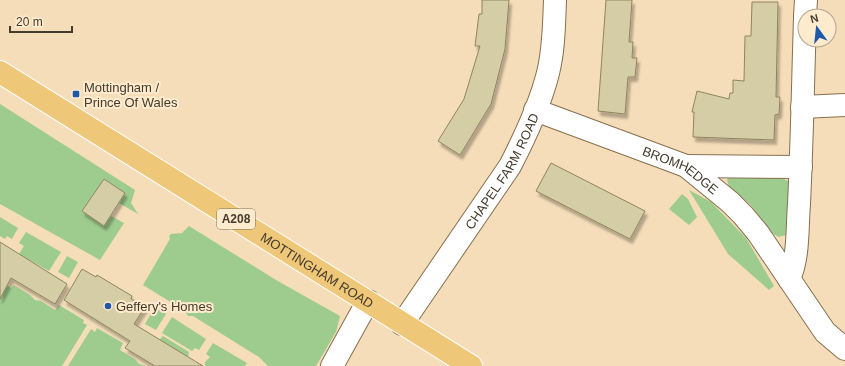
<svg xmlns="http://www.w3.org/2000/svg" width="845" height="366" viewBox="0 0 845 366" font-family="Helvetica,sans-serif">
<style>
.green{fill:#9ecc8e}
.building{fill:#d5cda5;stroke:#8d8560;filter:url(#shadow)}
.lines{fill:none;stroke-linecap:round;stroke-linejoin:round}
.street-casing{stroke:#867050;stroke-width:24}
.primary-casing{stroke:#fff;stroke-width:24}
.street{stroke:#fff;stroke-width:22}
.primary{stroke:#efc778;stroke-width:22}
.poi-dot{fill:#1d58aa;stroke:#feebce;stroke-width:1.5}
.labels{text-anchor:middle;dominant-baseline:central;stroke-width:4;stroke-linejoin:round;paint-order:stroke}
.shield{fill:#feebce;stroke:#7c705d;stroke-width:1}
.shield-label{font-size:12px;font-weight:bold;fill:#443b2c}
.poi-label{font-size:13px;fill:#443b2c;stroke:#feebce;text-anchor:start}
.street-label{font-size:13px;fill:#443b2c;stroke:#feebce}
</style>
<defs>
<filter id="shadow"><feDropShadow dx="2.5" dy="4.5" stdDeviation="1" flood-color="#0004"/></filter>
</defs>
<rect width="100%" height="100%" fill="#f5ddb9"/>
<g class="green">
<path d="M0,104l135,86 -4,13 7,11 -19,-11 6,-10 -21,-14 -22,32 22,14 7,-9 13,7 -24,37 -100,-56z"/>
<path d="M730,174l48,2 10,5 6,7 -5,46 -10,3 -6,-3 -23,-30 -21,-17 -2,-7z"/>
<path d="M689,190l22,12 35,36 28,48 -5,4 -41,-36z"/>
<path d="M682,194l6,5 9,18 -8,8 -20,-16z"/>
<path d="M0,217l18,11 -6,11 -5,-3 -2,3 -5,-3z"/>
<path d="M189,226l87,54 64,36 -4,16 -20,34h-48l-9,-9 -66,-41h-5l-3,-5 -42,-26 27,-46 -1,-3 2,-2 11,-1z"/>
<path d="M26,232l35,20 -12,19 -30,-17 5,-8 -5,-3z"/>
<path d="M67,256l11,6 -9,16 -11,-6z"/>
<path d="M0,284l6,3 2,-1 3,2 3,-3 16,10 5,5 6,1 14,9 4,-5 25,15 -1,3 4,2 -25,41h-62z"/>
<path d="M155,307l11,7 -10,16 -11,-6z"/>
<path d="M172,317l34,22 -7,11 -4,-2 -3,3 -30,-18z"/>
<path d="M97,328l26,15 -3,7 15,9 4,5 8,2h-79l23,-37 4,3z"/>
<path d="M163,336l26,16 -1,6 -27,-16 -1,-3z"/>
<path d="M213,343l34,20 -2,3h-40v-4l5,-5 -4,-3z"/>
</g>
<g class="building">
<path d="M482,0h27l-4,49 -14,55 -31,51 -22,-14 26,-42 16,-53h-5l4,-32h3z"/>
<path d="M606,0h26l-3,42h4l-1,16h5l-2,19h-7l-3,37 -27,-3z"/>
<path d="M752,2h26l-2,95h4l-1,17 -4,1 -1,25 -81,-3 1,-25h-2l5,-21 32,8 1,-6h3v-13l11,1 1,-45h6z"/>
<path d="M551,163l94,48 -15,28 -94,-48z"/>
<path d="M104,179l21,14 -21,33 -22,-15z"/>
<path d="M0,242l67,42 -12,20 -44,-26 -11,21z"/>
<path d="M82,269l14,8 1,-2 35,21 -1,3 14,8 -11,17 69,42h-48l-30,-18 5,-7 -66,-41z"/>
</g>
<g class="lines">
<defs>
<g id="street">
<path d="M805,16l1,-16"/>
<path d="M802,107l43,-2"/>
<path id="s1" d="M535,110l151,56 44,36 13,13 15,18 67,99 20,17"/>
<path d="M686,166l115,1"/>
<path d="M789,279c10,-22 8,-51 10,-75 3,-62 4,-124 6,-186"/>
<path id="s2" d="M402,324l108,-158c15,-29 30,-61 38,-93 6,-24 6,-49 7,-73"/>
<path d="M332,366l36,-65"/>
</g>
<g id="primary">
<path id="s3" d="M0,72l471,294"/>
</g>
</defs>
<use href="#street" class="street-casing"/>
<use href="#primary" class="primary-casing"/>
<use href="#street" class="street"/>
<use href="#primary" class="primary"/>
</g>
<g class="poi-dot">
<rect x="72" y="90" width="8" height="8" rx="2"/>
<circle cx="108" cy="306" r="4"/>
</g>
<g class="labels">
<rect class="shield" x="217" y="209" width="38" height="20" rx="3"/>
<g class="shield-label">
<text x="236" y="219">A208</text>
</g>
<g class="poi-label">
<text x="84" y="87">Mottingham /<tspan x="84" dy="15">Prince Of Wales</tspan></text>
<text x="116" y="306">Geffery's Homes</text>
</g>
<g class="street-label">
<text stroke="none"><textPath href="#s2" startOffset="183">CHAPEL FARM ROAD</textPath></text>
<text stroke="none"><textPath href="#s1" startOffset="158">BROMHEDGE</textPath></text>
<text stroke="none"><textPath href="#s3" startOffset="374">MOTTINGHAM ROAD</textPath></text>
</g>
</g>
<g transform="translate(817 28) rotate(345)"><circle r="19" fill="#feebce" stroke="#b4a58d"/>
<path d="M0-3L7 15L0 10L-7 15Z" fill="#1d58aa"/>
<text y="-6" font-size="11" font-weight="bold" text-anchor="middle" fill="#443b2c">N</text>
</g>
<path d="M10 26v6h62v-6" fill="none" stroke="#443b2c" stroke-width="2"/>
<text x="16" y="26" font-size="12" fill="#443b2c" stroke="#feebce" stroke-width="3" paint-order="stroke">20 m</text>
</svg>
